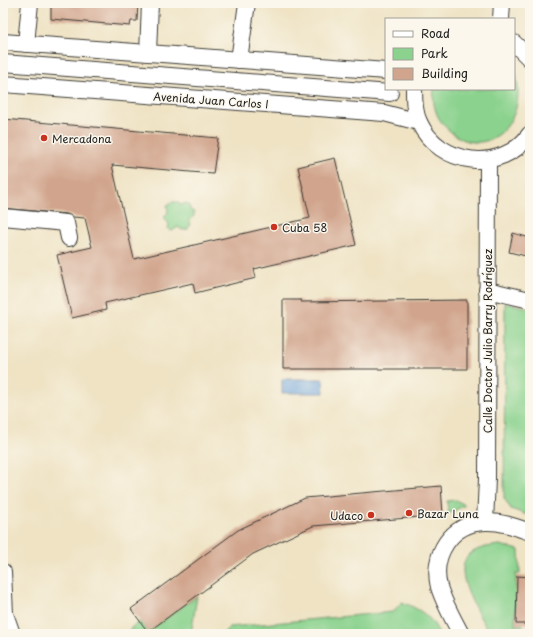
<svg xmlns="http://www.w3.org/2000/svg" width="533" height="637" viewBox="0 0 533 637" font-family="'Playpen Sans',sans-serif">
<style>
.green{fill:#8ad28d;stroke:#537754}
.water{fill:#6ca2d9;stroke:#445f7a}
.building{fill:#d1a58d}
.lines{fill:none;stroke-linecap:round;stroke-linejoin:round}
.minor-casing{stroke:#3c3a35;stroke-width:18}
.minor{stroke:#fff;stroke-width:16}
.poi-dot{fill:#c8321e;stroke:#fbf7ec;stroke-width:1.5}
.labels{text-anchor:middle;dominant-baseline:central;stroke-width:3;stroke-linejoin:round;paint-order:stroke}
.street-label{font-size:11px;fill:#1c1c1c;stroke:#fbf7ec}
.poi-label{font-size:11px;fill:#1c1c1c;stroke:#fbf7ec;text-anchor:start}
</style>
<rect width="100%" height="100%" fill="#fbf7ec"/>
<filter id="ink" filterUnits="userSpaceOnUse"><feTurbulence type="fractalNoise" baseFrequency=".025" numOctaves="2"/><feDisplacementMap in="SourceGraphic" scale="8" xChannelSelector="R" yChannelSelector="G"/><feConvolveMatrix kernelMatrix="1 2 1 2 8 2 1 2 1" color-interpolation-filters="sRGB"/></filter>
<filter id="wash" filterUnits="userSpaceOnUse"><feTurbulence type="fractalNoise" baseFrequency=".012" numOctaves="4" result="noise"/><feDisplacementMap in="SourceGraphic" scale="16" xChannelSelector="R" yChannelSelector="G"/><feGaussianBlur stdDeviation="0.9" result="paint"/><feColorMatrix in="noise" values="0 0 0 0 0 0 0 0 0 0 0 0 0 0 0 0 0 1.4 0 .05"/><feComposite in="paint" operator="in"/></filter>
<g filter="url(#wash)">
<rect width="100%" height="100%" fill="#efe3c4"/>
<g class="green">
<path d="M514,69c19,54 -33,100 -71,55 -8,-9 -11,-23 -9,-35h80z"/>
<path d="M172,202h5l4,3 5,-2 3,2 1,5 4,2v4l-4,4v5l-2,4 -6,1 -4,-3 -6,4 -4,-2 1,-5 -5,-6 4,-6 -1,-7z"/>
<path d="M505,303l25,5v208l-19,-7 -7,-11z"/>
<path d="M456,500l9,5 -17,9 -1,-13z"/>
<path d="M500,545l19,5 1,24h-4l-1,51h8l-1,7 -4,2h-28c-9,-16 -41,-64 -20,-80 7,-6 20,-8 30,-9z"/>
<path d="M197,596l-6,38h-63l3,-6 9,-7 8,11z"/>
<path d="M402,602c17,7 30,14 37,32h-111l-30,-5 -27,1 -21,4h-27l6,-7 164,-15z"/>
</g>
<path class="water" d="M282,379h41l1,14h-42z"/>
<g id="blocks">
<g class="building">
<path d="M51,3h87l-1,18h-6l-1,5 -79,-7z"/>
<path d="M3,119l215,19 -5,36 -101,-9 22,94 176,-41 -12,-51 37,-9 21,87 -102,24 2,9 -61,15 -2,-10 -88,20 1,7 -34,8 -15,-63 35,-8 -7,-29 -12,-1 -6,-3 -64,-6z"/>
<path d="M513,233l17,5v19l-21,-5z"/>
<path d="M283,300h18v2l166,-2v69h-184z"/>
<path d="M441,486l2,29 -130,11 -60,28 -105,78 -17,-23 107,-79 67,-32z"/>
<path d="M517,576l13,1v47h-14z"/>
</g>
</g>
</g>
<g filter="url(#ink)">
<use href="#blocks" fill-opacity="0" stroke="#3c3a35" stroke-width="1"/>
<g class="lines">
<defs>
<g id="minor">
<path d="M501,19l1,-16"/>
<path d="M3,42l383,29"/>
<path d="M514,43l16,16"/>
<path d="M26,44l4,-41"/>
<path d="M148,53l2,-50"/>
<path d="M239,60l8,-57"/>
<path d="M3,63l387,30"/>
<path d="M3,84l381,29 35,9"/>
<path d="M414,89c0,11 0,23 5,33 20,44 83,52 111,12"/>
<path d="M3,217l63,6 3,15"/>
<path d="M487,290l43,10"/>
<path d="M485,522l2,-43 1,-319"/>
<path d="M3,572l2,42 -2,2"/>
<path d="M5,614l7,20"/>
<path d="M461,634c-8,-15 -17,-31 -22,-47 -8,-32 12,-64 46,-65 15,-1 31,5 45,10"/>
</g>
</defs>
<use href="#minor" class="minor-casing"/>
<use href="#minor" class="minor"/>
</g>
</g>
<g class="poi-dot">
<circle cx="44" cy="138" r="4"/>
<circle cx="274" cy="227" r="4"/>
<circle cx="409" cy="513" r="4"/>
<circle cx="371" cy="515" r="4"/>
</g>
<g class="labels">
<g class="street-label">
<text transform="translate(211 100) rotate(4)">Avenida Juan Carlos I</text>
<text transform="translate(487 341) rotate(-90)">Calle Doctor Julio Barry Rodríguez</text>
</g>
<g class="poi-label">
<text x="52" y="138">Mercadona</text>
<text x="282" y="227">Cuba 58</text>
<text x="417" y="513">Bazar Luna</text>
<text x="363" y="515" text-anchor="end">Udaco</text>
</g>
</g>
<rect width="533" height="637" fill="none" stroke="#fbf7ec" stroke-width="16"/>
<rect x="385" y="18" width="130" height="72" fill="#fbf7ec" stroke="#a29f99"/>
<rect x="393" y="31" width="20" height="6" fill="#ffffff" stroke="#a29f99"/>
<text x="421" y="38" font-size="12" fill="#1c1c1c">Road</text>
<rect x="393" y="48" width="20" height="12" fill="#8ad28d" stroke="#a29f99"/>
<text x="421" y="58" font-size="12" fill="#1c1c1c">Park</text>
<rect x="393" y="68" width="20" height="12" fill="#d1a58d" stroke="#a29f99"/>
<text x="421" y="78" font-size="12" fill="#1c1c1c">Building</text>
</svg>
